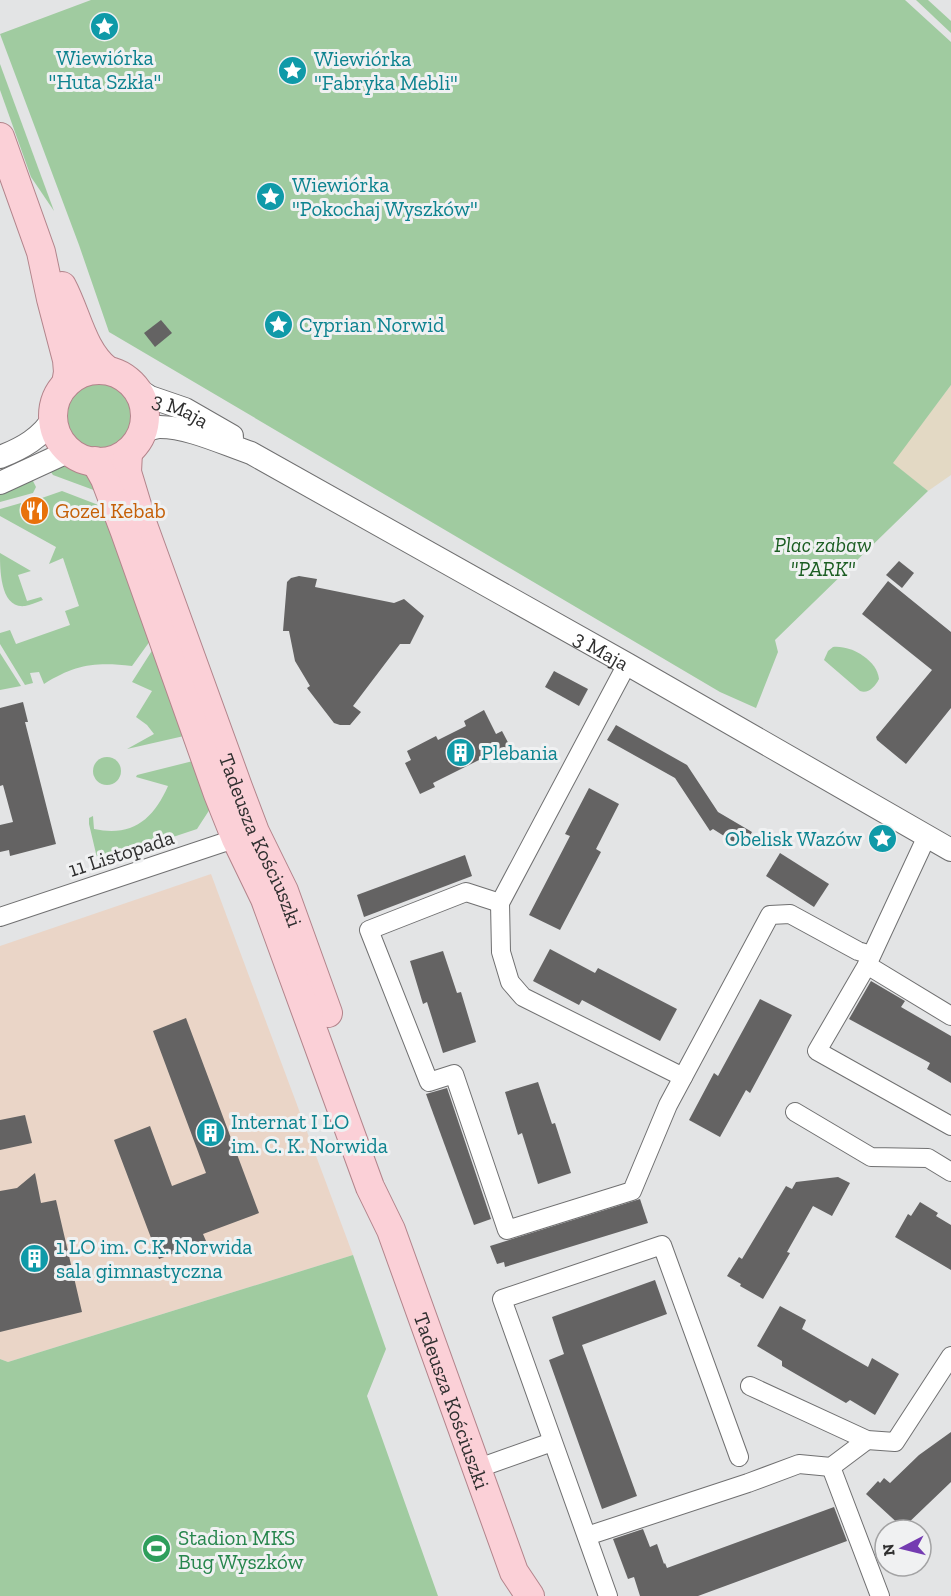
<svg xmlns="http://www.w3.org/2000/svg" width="951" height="1596" viewBox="0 0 951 1596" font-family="'Zilla Slab',serif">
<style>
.commercial{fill:#e3d9c4}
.education{fill:#ead5c7}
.green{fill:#a0cba0}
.building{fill:#646363}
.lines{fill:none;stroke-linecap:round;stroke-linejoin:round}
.minor-casing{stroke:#707071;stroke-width:20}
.tertiary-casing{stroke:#707071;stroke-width:24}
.primary-casing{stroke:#b2848b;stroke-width:30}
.minor{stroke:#fff;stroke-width:18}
.tertiary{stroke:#fff;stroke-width:22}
.primary{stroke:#fbd0d7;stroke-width:28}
.labels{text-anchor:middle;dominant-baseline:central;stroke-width:6;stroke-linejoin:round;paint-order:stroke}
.culture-label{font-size:21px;fill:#0d838f;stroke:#f0f1f2;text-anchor:start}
.street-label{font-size:21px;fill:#2f2f2f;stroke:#f0f1f2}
.food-label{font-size:21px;fill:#c56008;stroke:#f0f1f2;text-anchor:start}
.park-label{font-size:21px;font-style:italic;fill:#1b5d22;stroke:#f0f1f2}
.leisure-label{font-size:21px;fill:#27864d;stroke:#f0f1f2;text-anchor:start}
</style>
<rect width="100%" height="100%" fill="#e3e4e5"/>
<path class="commercial" d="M951,385v90l-23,16 -36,-28z"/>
<path class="education" d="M211,874l142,381 -345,107 -8,-3v-413z"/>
<g class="green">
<path d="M91,0h814l46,42v343l-58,78 35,28 -153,149 3,12 -22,56 -36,-16 -611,-360 -30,-87 -79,-211z"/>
<path d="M916,0h12l23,21v12z"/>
<path d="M0,64l54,147 -23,-34 -31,-87z"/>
<circle cx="99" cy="416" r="32"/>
<path d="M71,464l19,11 9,17 -46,-17 -4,-6z"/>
<path d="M31,477l5,10 -3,6 -33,9v-11z"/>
<path d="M62,491l39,15 49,135 -18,25c-36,-4 -56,-2 -88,18l-5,-12 -9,1 3,10 -8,2 -25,-41v-11l10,-3 6,14 54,-19 -5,-14 14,-5 -16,-48 -14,6 7,-17 -56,-31v-7l21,-6 5,15 16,-4 -3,-15z"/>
<path d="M0,553l31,18 -13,4 9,26 14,-4 2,3c-6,2 -13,5 -18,6 -25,3 -25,-37 -25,-53z"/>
<path d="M833,647c18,-2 44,13 46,32 -4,8 -11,15 -19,12l-36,-31 4,-9z"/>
<path d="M153,649l31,87 -57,13 27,-15 -7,-9 -11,-8 16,-26 -20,-9z"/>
<path d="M0,653l21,33 -21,4z"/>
<circle cx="107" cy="771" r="14"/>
<path d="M193,761l17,48 -13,20 -99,33 -9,-38v-6l4,-2 1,13c38,8 59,-9 74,-43l-32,-9 1,-2z"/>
<path d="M353,1255l33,94 -19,47 71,200h-438v-237l8,3z"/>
</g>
<g class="building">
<path d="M161,320l11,13 -17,14 -11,-14z"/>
<path d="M899,561l15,12 -12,15 -16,-13z"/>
<path d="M299,576l18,3 -2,8 79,16 10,-4 20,17 -14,28h-10l-47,62 8,6 -11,13h-10l-6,-2 -27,-35 3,-2 -15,-25 -6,-30h-6l4,-49 4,-4z"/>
<path d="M888,581l63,51v76l-45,56 -29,-24 -1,-3 56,-67 -70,-56z"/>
<path d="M554,671l34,18 -9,17 -34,-19z"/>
<path d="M23,702l5,20h-3l31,122 -46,12 -1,-6 -9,2v-27l13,-3 -10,-37 -3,1v-78z"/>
<path d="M484,710l12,24 6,-3 11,21 -14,7 -4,-7 -62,31 2,4 -15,7 -15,-31 6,-3 -4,-9 29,-15 2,4 28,-14 -2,-5z"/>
<path d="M616,725l71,40 31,47 34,20 -9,16 -30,-19 -3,2 -35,-53 -68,-38z"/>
<path d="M589,788l30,16 -23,45 5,3 -41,78 -31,-15 41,-79 -5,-2z"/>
<path d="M780,853l49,31 -15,23 -48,-31z"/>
<path d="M465,855l7,21 -108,41 -7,-22z"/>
<path d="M550,949l45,24 3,-5 79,41 -17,32 -78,-41 -3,5 -46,-24z"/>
<path d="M443,951l14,42 4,-1 15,50 -33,11 -16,-51 -4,2 -13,-43z"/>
<path d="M871,981l34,20 -4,6 50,29v47l-24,-14 3,-6 -81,-44z"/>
<path d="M760,999l32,16 -42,78 -4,-3 -26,47 -31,-17 25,-47 4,3z"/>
<path d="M186,1018l73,195 -56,21 3,7 -47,18 -45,-119 36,-14 22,60 34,-13 -53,-142z"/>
<path d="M538,1082l14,42 3,-1 16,50 -33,11 -16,-51 -4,2 -13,-43z"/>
<path d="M447,1088l44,131 -17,6 -48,-131z"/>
<path d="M25,1115l7,28 -32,7v-30z"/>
<path d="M35,1173l6,30 15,-3 26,112 -82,20v-141l17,-3z"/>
<path d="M838,1177l12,6 -18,33 -19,-10 -26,46 3,1 -27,46 -23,-13 1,-2 -14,-8 12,-19 3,2 44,-73 6,3 4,-7z"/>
<path d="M640,1199l8,24 -143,44 -1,-5 -7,2 -7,-18z"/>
<path d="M920,1202l18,11 -2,3 15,9v45l-56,-33 13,-23 3,2z"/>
<path d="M655,1280l12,34 -85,31 55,151 -35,13 -53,-149 15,-6 -12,-37z"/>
<path d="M780,1306l26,14 -4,9 66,38 4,-9 27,16 -24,41 -25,-15 -4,3 -45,-26 -19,-11v-5l-25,-15z"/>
<path d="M951,1432v50l-48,46 -37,-34 12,-13 2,2 4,-5 6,5 29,-28z"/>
<path d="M834,1507l13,34 -149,55h-58l-6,-19 -6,2 -15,-40 30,-10 7,18 7,-3 7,20 1,-1 2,5z"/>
</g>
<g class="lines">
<defs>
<g id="minor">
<path d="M627,664l-127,239 1,49 9,30 13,15 160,80"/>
<path d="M927,836l-60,129 -50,86 134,75"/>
<path d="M500,903l-34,-11 -97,38 60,152 25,-8 53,156 125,-39 36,-86 102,-190 20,-1 68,37 13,4"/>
<path d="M0,917l246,-82"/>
<path d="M867,965l84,51"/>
<path d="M795,1112l76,45 57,1 23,14"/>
<path d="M750,1386l117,54 28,2 56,-86"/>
<path d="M831,1467l49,129"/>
<path d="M476,1469l76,-27"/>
<path d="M587,1536l161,-53 51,-19 32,3 36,-27"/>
<path d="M608,1596l-106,-297 160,-54 77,212"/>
</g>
<g id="tertiary">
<path id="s1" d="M136,388l14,9 35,12 47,27"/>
<path id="s2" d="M142,432c6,-2 12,-5 18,-5 29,0 64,17 91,26l376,211 324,186"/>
<path d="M0,457c23,-9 41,-19 54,-40"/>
<path d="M0,483l63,-29 10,-1"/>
</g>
<g id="primary">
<path d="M0,137l41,115 10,47 16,61 1,12 -2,12"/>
<path d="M62,286c15,28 20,64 45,84"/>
<circle cx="99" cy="416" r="46"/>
<path id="s3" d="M128,452l-1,20 16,53 95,262 17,45 29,59 44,122"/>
<path id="s4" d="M95,461l10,18 20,53 93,262 18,45 29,60 105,288 21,43 123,342 16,24"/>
</g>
</defs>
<use href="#minor" class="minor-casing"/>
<use href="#tertiary" class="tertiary-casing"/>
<use href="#primary" class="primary-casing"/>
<use href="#minor" class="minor"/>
<use href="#tertiary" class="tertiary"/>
<use href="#primary" class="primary"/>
</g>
<defs>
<symbol id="sight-disc" viewBox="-11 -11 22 22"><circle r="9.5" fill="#0f9aa8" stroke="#f0f1f2"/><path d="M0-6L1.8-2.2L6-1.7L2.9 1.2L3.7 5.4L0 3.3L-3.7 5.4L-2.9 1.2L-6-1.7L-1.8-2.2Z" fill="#fff"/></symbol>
<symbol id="restaurant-disc" viewBox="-11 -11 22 22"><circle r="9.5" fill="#e8710a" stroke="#f0f1f2"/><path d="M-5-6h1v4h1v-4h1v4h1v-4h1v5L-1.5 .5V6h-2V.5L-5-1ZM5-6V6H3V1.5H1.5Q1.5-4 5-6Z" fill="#fff"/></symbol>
<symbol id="building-disc" viewBox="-11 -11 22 22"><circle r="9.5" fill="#0f9aa8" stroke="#f0f1f2"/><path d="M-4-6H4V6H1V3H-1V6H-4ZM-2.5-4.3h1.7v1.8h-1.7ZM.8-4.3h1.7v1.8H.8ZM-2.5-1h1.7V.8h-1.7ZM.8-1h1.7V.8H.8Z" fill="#fff"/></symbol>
<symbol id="stadium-disc" viewBox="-11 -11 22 22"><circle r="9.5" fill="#2e9e5b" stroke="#f0f1f2"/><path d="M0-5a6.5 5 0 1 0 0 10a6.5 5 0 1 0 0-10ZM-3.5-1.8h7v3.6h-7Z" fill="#fff"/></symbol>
</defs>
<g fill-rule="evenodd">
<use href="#sight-disc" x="88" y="10" width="33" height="33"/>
<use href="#sight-disc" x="276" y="54" width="33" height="33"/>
<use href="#sight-disc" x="254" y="180" width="33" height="33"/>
<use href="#sight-disc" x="262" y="308" width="33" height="33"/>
<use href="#restaurant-disc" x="18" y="494" width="33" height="33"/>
<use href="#building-disc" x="444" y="736" width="33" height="33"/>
<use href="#sight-disc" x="866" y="822" width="33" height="33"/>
<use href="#building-disc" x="194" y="1116" width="33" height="33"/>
<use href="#building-disc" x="18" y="1242" width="33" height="33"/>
<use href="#stadium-disc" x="140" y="1532" width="33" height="33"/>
</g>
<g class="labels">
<g class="culture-label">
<text x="105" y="57" text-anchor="middle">Wiewiórka<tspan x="105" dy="24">"Huta Szkła"</tspan></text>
<text x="314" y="58">Wiewiórka<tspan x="314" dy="24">"Fabryka Mebli"</tspan></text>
<text x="292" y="184">Wiewiórka<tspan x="292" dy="24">"Pokochaj Wyszków"</tspan></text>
<text x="299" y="324">Cyprian Norwid</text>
<text x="481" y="752">Plebania</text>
<text x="862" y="838" text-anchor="end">Obelisk Wazów</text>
<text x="231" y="1121">Internat I LO<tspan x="231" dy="24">im. C. K. Norwida</tspan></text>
<text x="56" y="1246">1 LO im. C.K. Norwida<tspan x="56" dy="24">sala gimnastyczna</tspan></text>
</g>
<g class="street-label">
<text stroke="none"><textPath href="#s1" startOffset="50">3 Maja</textPath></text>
<text stroke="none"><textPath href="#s2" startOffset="516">3 Maja</textPath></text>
<text stroke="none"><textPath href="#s3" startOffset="412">Tadeusza Kościuszki</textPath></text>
<text transform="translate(121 853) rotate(-18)">11 Listopada</text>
<text stroke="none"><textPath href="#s4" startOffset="1006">Tadeusza Kościuszki</textPath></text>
</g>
<g class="food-label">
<text x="55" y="510">Gozel Kebab</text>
</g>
<g class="park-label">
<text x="823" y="544">Plac zabaw<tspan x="823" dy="24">"PARK"</tspan></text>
</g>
<g class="leisure-label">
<text x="178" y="1537">Stadion MKS<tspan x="178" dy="24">Bug Wyszków</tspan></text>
</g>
</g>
<g transform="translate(903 1548) rotate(263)"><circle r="28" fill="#f0f1f2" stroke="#a3a3a4" stroke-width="1.5"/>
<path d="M0-4.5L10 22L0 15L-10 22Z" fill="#743bb1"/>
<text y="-9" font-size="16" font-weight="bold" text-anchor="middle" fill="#2f2f2f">N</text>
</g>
</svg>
